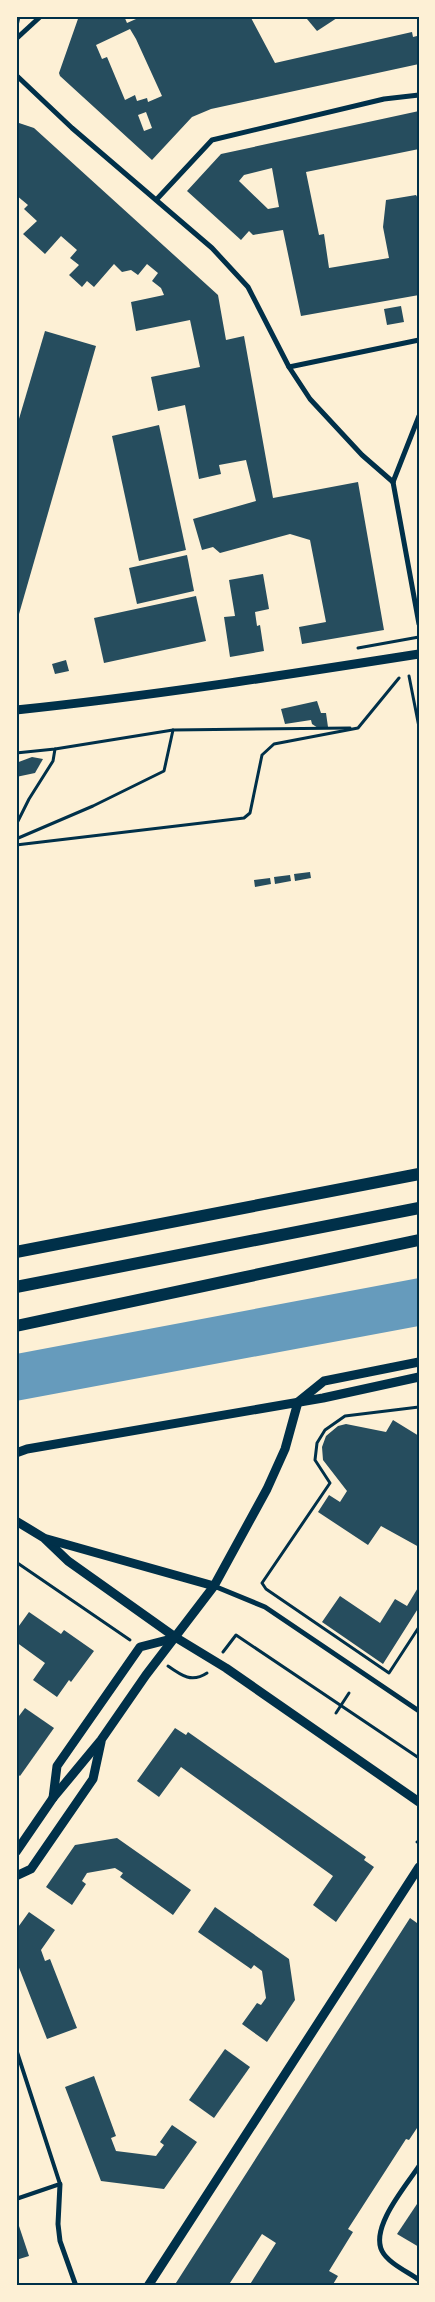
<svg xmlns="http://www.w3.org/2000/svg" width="435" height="2302" viewBox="0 0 435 2302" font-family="'Alegreya Sans',sans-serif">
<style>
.water{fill:#669bbc}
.building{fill:#264d5e;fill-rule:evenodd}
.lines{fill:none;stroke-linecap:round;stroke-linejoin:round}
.path{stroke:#003049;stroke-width:3}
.service{stroke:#003049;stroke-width:4}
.minor{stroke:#003049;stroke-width:5}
.tertiary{stroke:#003049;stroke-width:9}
.primary{stroke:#003049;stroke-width:12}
.neatline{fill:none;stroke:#003049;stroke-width:2}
</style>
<rect width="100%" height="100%" fill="#fdf0d5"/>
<path class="water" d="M419,1278v48l-403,75v-47z"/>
<g class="building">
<path d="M79,16h45l3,7 9,-4 -1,-3h115l25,47 137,-31 1,5 4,-1 2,-4v32l-208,45 -19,8 -40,43 -92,-84 -1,-3zM130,29l6,10 26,57 -14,6 -1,-4 -10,3 -2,-6 -10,5 -18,-43 -5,2 -6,-14zM146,112l6,16 -8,3 -6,-16z"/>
<path d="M312,16h28l-23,15 -10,-12z"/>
<path d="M419,111v38l-113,23 13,63 5,-1 5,34 60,-10 -6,-31 3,-27 30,-5 3,5v95l-118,21 -18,-86 -30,5 -4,-4 -8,9 -54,-49 34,-37zM272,168l7,39 -11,2 -29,-28 5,-6z"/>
<path d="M16,122l18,6 184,167 8,45 18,-4 29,162 85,-16 26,148 -82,14 -3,-17 27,-5 -16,-82 -20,-6 -70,19 -7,-6 -11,3 -9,-31 63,-18 -10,-41 -27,5 2,9 -22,5 -14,-74 -27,6 -7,-34 49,-10 -10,-47 -54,11 -5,-29 33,-7 -3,-7 -9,-7 6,-8 -11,-9 -9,11 -7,-5 -9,2 -8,-8 -20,23 -7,-6 -5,6 -13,-12 10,-10 -9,-7 7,-8 -16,-14 -16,18 -22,-20 14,-13 -13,-12 4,-4 -12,-10z"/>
<path d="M401,306l3,16 -17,3 -3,-16z"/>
<path d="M45,331l51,15 -79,275 -1,-192z"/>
<path d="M159,425l27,125 -47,11 -27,-125z"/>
<path d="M187,555l7,36 -57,13 -8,-36z"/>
<path d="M263,574l6,35 -14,3 2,14 3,-1 4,26 -34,6 -6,-40 11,-1 -6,-36z"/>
<path d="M196,596l10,45 -102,22 -10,-45z"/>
<path d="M66,660l3,11 -14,3 -3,-10z"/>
<path d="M317,701l4,12h5l2,14 -10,1 -6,-4 -1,-4 -26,4 -4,-15z"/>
<path d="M32,757l11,2 -8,14 -19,4v-14z"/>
<path d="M310,872l1,6 -16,3 -1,-7z"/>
<path d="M290,875l1,6 -16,3 -1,-7z"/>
<path d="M270,878l1,6 -16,3 -1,-7z"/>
<path d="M393,1420l26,16v111l-38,-21 -13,19 -50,-33 11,-17 11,7 7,-11 -24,-31 -1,-13 4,-11 12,-10 8,-2 40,8z"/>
<path d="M419,1586v21l-36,57 -61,-42 18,-26 40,27 15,-24 12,7z"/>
<path d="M29,1612l32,22 3,-4 30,21 -23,31 -2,-2 -12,17 -24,-17 12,-17 -29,-21v-12z"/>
<path d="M25,1708l29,20 -34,48 -4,-3v-53z"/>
<path d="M175,1728l11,7 2,-3 178,125 -2,3 10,7 -38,55 -23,-17 20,-29 -152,-109 -22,30 -22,-16z"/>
<path d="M117,1838l74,52 -18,25 -53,-38 3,-4 -8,-5 -28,5 -5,8 4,3 -14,21 -26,-18 29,-42z"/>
<path d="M215,1907l74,52 6,41 -28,42 -25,-18 15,-21 4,2 5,-7 -4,-27 -8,-6 -3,4 -53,-37z"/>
<path d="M29,1912l26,18 -14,20 4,11 5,-2 27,69 -30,11 -31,-79v-30z"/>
<path d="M410,1918l7,5 2,-3v205l-10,15 -3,-1 -58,90 5,3 -24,39 9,5 -6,10h-83l27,-43 -14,-9 -34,52h-54z"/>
<path d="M225,2049l25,18 -36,51 -25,-18z"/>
<path d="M94,2076l22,60 -5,2 5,13 40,5 8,-11 -4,-3 12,-17 25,17 -33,47 -63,-8 -36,-94z"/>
<path d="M419,2201v46l-22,-13z"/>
<path d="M16,2217l13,39 -13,4z"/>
</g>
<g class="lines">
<g class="path">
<path d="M358,648l61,-11"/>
<path d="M409,676l10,51"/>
<path d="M16,753l39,-4 118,-19 177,-2"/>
<path d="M16,825l13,-26 24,-38 2,-12"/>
<path d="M16,839l77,-33 71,-35 9,-41"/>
<path d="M16,845l228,-27 6,-5 12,-58 12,-11 84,-16 41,-50"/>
<path d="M419,1407l-74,9 -20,14 -8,13 -2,17 15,23 -68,100 4,6 123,84 30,-46"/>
<path d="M16,1562l114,78"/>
<path d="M223,1652l13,-17 183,123"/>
<path d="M168,1666c14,10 24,17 39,7"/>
<path d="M336,1713l13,-20"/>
<path d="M417,1842l2,1"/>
</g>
<path class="service" d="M16,2049l44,135 -44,15"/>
<g class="minor">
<path d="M16,26l2,-10"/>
<path d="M16,39l25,-23"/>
<path d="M16,75l56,53 140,120 36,39 41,80 21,32 52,56 31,27"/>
<path d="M157,199l55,-59 172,-41 35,-4"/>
<path d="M289,367l130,-27"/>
<path d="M393,482l26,142"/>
<path d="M393,482l26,-66"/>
<path d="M214,1586l51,21 154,104"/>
<path d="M419,2166c-13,20 -49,61 -37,85 6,12 26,21 37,29"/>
<path d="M60,2184l-2,40 2,17 16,45"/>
</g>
<g class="tertiary">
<path d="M16,710c135,-14 269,-35 403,-56"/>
<path d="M16,1453l11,-4 296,-51 96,-21"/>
<path d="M16,1521l28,17 24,23 107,76 51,31 193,134"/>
<path d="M47,1539l167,47"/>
<path d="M53,1798l4,-32 83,-119 35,-9"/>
<path d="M16,1852l37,-54 48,-58 45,-65 68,-89 53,-97 18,-40 13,-47 26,-21 95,-19"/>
<path d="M16,1876l15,-7 62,-90 8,-37"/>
<path d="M148,2286l271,-419"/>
</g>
<g class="primary">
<path d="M16,1252l403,-78"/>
<path d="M16,1287l403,-79"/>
<path d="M16,1326l403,-86"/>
</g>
</g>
<rect width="435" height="2302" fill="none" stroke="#fdf0d5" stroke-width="35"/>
<rect x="18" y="18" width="400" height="2266" class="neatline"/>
</svg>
